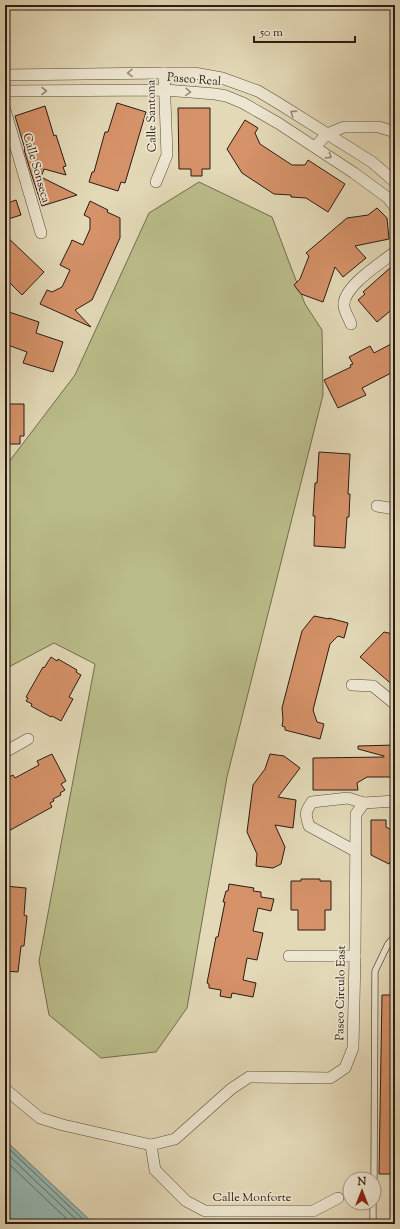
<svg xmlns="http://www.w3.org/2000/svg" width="400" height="1229" viewBox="0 0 400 1229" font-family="'Sorts Mill Goudy',serif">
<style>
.green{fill:#babd8a;stroke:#726c50}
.water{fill:#96b9b5;stroke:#6b7a75}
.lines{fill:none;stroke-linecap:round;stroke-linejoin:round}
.shore{stroke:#606a65;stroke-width:1}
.building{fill:#d69269;stroke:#2b1b15}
.service-casing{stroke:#594a3e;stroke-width:7}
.minor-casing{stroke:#594a3e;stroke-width:12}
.service{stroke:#ede6d0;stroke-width:5.5}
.minor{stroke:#ede6d0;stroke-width:11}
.oneway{stroke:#968b7c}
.labels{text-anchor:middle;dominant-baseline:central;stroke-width:3.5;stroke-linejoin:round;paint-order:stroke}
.street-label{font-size:12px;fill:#2b1b15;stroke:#ede6d0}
</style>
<rect width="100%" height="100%" fill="#e3d9b7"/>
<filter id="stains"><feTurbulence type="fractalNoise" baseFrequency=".005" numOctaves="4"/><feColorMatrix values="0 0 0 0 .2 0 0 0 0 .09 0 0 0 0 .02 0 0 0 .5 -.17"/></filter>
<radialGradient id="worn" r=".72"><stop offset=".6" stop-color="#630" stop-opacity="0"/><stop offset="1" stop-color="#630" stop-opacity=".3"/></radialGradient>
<path class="green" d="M199,182l73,35 33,87 17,26 1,65 -96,382 -40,231 -31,44 -55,6 -52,-43 -10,-54 56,-297 -41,-21 -49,26v-202l70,-92 74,-162z"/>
<path class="water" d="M5,1140l89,84h-89z"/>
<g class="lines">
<g class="shore">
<path d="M5,1145l83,79"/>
<path d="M5,1152l76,72"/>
<path d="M5,1160l67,64"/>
</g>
</g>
<g class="building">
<path d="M117,103l29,9 -21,71 -4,-1 -3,9 -29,-9 3,-10h2l11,-40h3z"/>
<path d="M45,106l9,30 2,-1 10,31 -3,1 3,8 -22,-6 -3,8 36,18 -35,11 -11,-33 -7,-23 1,-1 -10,-33z"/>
<path d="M178,108h32v61h-8v7h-11v-7h-12z"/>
<path d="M245,120l13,8 -3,5 5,11 32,21h13l3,-5 37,24 -17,28 -22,-14 -15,-1v-2l-17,-1 -32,-21 -15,-24z"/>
<path d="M16,200l5,15 -16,5v-16z"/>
<path d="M90,201l18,9 -1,2 13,6v20l-28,62 -17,10 16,17 -51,-23 7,-14 5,2 10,-5 8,-17 -10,-5 10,-20 2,-5 11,5 7,-16v-11l-6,-3z"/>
<path d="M377,208l10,10 2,21 -34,7 11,12 -23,19 -8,-10 -12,35 -22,-8 -7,-9 6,-6 9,-23 -3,-3 41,-35 21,-3z"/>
<path d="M5,235l39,37 -22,23 -17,-17z"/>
<path d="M390,268l5,6v33l-18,15 -19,-22 7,-6 -2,-2z"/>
<path d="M9,312l30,10 -3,11 27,9 -10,30 -30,-9 4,-11 -22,-8v-18z"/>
<path d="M395,342v29l-33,17 4,7 -28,13 -14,-28 27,-13 -1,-2 3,-1 -4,-7 21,-11 4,7z"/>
<path d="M8,404h16v32h-4v8h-15v-37h3z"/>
<path d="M319,452l31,2 -2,40h2l-1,23h-2l-2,31 -31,-2 1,-30h-2l2,-33h2z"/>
<path d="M314,616l15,3v-1l19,5 -4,15 -6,-2 -8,8 -17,66 4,12 7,2 -4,15 -35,-9v-3l-3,-1 1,-6 -1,-12 20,-77z"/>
<path d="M384,632l9,2v2h2v51l-35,-30z"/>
<path d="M51,657l6,4 1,-2 19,11 -1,2 5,3 -12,22 4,2 -12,22 -9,-5 -1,1 -20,-11 1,-2 -6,-3 2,-3 -2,-1 17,-30 1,1z"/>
<path d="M395,745v32h-28l-10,6 1,7h-45v-32l71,-1v-1l-26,-7v-3z"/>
<path d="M52,754l14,27 -5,3 4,6 -5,3 1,2 -8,4 1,2 -4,2 2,4 -47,26v-54l8,-4 2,3 24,-13 -2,-4z"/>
<path d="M270,754l14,2 16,12 -22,29 18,3 -3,28 -18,-3 10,22 -4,17 -8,4 -17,-2 1,-12 -10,-22 6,-47 12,-16z"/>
<path d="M371,820h15v7l9,5v21l-6,11 -18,-9z"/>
<path d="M301,879h19v2h11v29h-6v20h-27v-20h-7v-29h10z"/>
<path d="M229,884l25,4 -1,3 8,1v5l13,2 -3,12 -13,-3 -5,23 10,2 -6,27 -10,-2 -4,22 13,3 -3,14 -21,-4 -1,5 -11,-2 1,-6 -12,-2v-4l-2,-1 9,-46h2l7,-35h-2l3,-11h2z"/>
<path d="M5,886l21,2 -2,27 3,1 -3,30h-3l-3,26 -13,-1z"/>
<path d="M382,995h13v179h-16z"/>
</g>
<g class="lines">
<defs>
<g id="service">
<path d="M374,1179l1,-208 13,-27 7,-8"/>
<path d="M373,1224v-21"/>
</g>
<g id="minor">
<path d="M5,75l159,-2h30l28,5 36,13 20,12 94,59 23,20"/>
<path d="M5,91l160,-1 50,4 11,2 17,7 35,20 76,50 34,25 7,9"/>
<path d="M5,110l36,123"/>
<path d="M315,147l12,-13 17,-7h35l16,5"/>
<path d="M156,182l11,-27 -3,-82"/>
<path d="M351,324c-2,-6 -7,-13 -7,-18 -2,-19 37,-43 51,-54"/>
<path d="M377,506l18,3"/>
<path d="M352,685l21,1 22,18"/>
<path d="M5,752l23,-13"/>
<path d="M355,851l-46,-25c-4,-12 -4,-14 3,-24l36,-4 16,5"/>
<path d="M289,956h66"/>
<path d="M5,1089l35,29 23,7 88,20 24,-6 56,-50 18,-12 81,1 15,-10 8,-20 2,-92 1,-142 8,-11 31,-2"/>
<path d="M151,1145l4,25 31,31 19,10h108l25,-13"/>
</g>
</defs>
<use href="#service" class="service-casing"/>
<use href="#minor" class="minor-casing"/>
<use href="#service" class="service"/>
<use href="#minor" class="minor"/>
</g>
<defs><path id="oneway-chevron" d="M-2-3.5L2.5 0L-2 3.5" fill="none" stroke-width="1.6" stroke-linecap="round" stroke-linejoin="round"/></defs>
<g class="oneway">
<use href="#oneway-chevron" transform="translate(130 73) rotate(179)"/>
<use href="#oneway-chevron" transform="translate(44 91)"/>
<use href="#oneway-chevron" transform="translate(188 92) rotate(4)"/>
<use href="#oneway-chevron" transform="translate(293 113) rotate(-147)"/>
<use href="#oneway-chevron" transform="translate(329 156) rotate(33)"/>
</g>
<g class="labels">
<g class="street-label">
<text transform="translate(194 80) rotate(5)">Paseo Real</text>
<text transform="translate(152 116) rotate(-91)">Calle Santona</text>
<text transform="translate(36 168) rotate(74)">Calle Sonseca</text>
<text transform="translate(341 993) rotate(-89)">Paseo Circulo East</text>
<text x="252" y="1198">Calle Monforte</text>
</g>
</g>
<rect width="400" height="1229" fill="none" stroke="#e3d9b7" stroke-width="20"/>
<rect x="6" y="6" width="388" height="1217" fill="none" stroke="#2b1b15" stroke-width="2"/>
<rect x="10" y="10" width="380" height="1209" fill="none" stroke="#2b1b15"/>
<g transform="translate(362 1191)"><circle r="19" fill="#ede6d0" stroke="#9f9585"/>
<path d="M0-3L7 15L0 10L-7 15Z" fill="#8f2418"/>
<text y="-6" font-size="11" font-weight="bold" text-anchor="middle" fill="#2b1b15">N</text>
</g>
<path d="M254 36v6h101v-6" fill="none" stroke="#2b1b15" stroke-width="2"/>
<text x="260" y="36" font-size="12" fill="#2b1b15" stroke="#ede6d0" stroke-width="3" paint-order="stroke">50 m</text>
<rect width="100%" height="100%" filter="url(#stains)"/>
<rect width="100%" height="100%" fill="url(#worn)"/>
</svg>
